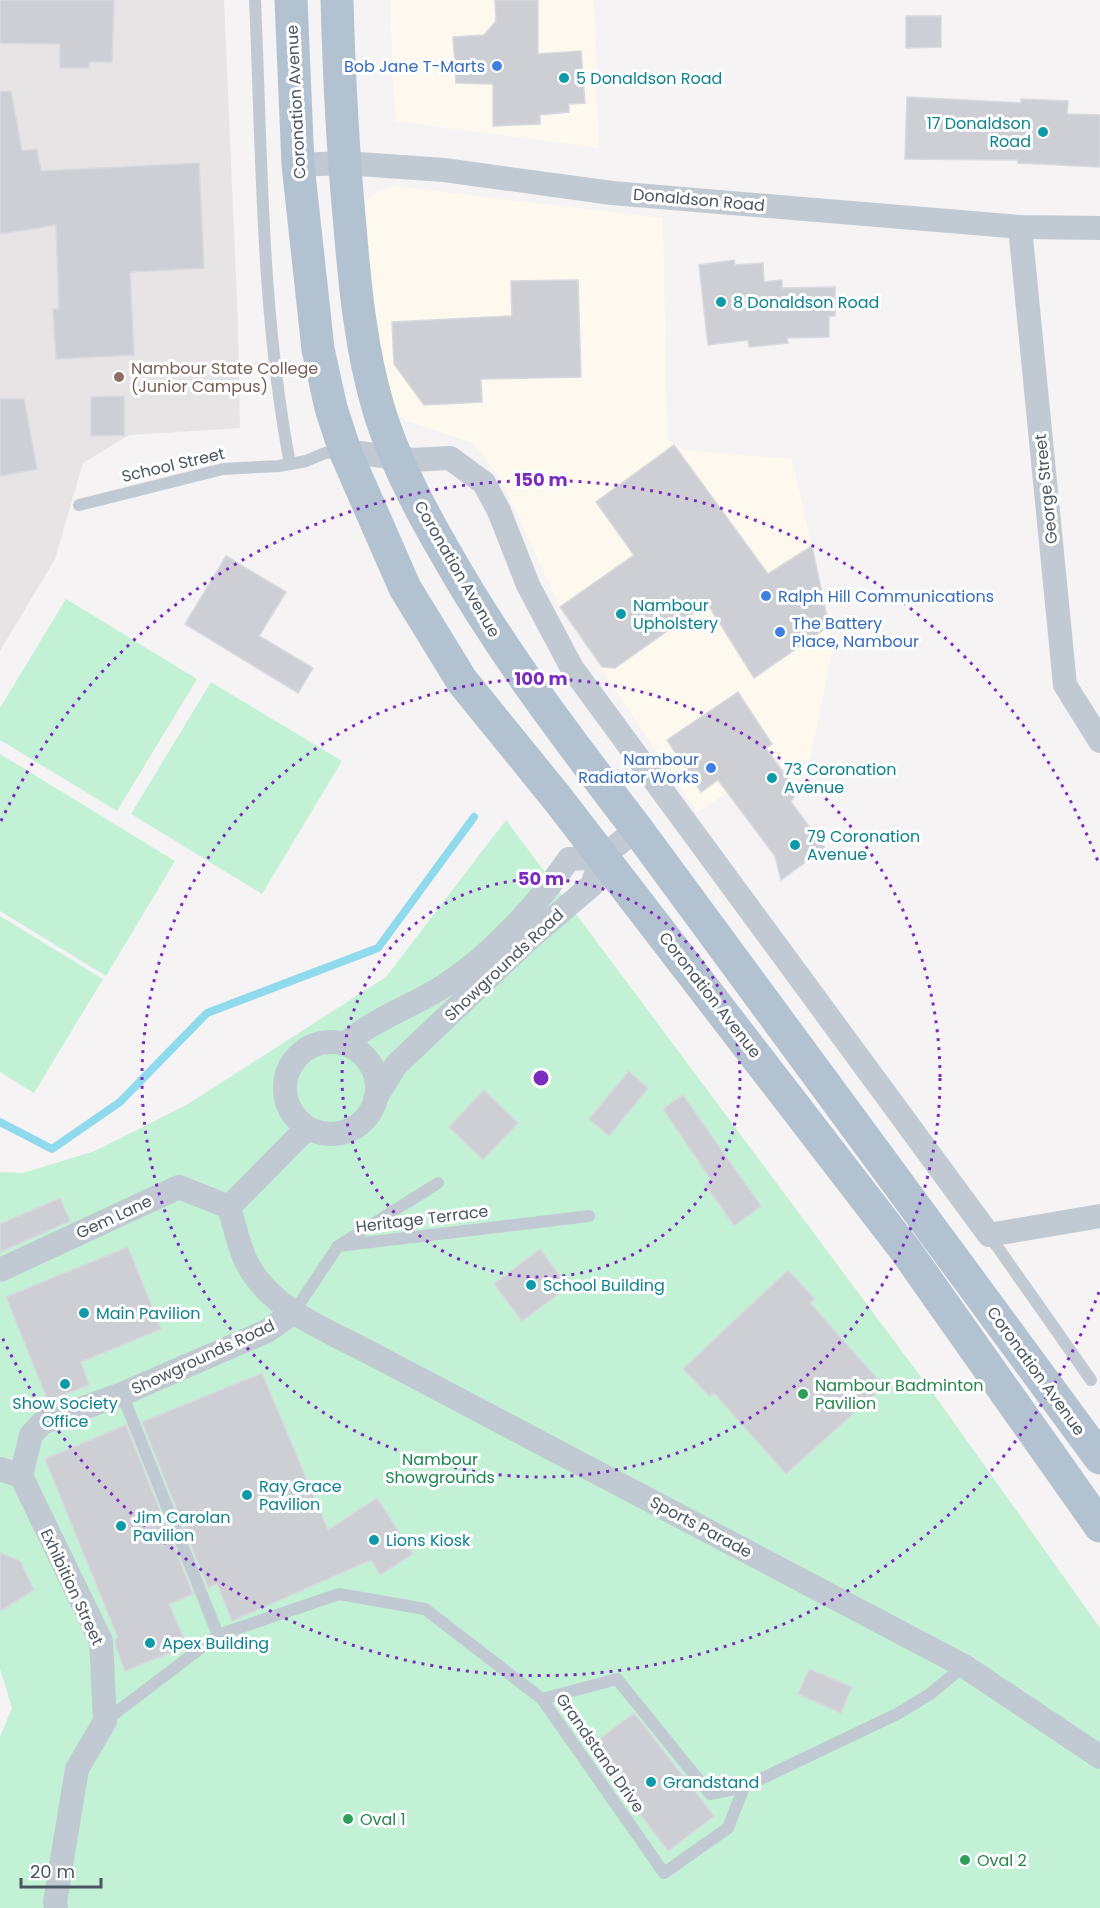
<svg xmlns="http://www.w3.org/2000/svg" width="1100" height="1908" viewBox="0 0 1100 1908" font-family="Poppins,sans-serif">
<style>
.commercial{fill:#fdf9ef}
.education{fill:#e6e4e5}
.green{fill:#c3f1d5}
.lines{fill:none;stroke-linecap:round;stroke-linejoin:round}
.stream{stroke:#90daee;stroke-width:8}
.building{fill:#cdcfd5;stroke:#d7d9de;stroke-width:1.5}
.service{stroke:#c1cad2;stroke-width:12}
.minor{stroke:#c1cad2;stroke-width:24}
.primary{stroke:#b3c2d1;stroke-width:33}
.ring{fill:none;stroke:#7b2cbf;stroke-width:3;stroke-dasharray:3 6}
.shop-dot{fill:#3f7fe0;stroke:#fff;stroke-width:2}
.culture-dot{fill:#0f9aa8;stroke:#fff;stroke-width:2}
.education-dot{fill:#8d6e63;stroke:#fff;stroke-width:2}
.leisure-dot{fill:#2e9e5b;stroke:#fff;stroke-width:2}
.labels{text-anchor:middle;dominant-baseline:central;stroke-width:6;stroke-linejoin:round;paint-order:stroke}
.shop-label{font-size:16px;fill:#366cbe;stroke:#fff;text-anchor:end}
.culture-label{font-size:16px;fill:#0d838f;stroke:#fff;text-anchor:start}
.street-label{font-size:16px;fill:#4a5661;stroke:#fff}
.education-label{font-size:16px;fill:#785e54;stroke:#fff;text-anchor:start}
.leisure-label{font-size:16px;fill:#27864d;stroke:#fff;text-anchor:start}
.park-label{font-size:16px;fill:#17864f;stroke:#fff}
.centre{fill:#7b2cbf;stroke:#fff;stroke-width:3}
.ring-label{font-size:18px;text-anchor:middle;font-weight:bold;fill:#7b2cbf;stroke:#fff;stroke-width:6;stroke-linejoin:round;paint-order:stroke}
</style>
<rect width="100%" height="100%" fill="#f5f3f3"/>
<g class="commercial">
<path d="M390,0h204l5,148 -204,-27z"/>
<path d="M393,186l270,32 4,221 16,11 109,9 42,185 -24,115 -24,10 -7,-12 -82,56 -137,-206 -58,-125 -17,-24 -13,-15 -65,-22 -11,-8 -13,-19 -21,-181 4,-12 7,-7z"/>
</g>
<path class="education" d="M0,0h224l14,325 2,103 -111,7 -46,28 -28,96 -55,92z"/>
<g class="green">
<path d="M66,599l131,80 -80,132 -117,-71v-32z"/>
<path d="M211,682l131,79 -80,133 -131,-80z"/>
<path d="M0,754l175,107 -69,115 -106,-65z"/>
<path d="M506,820l424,569 170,239v280h-1100v-171l12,-29 -12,-39v-497l23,1 72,-22 93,-47 198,-127z"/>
<path d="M0,916l103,63 -69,114 -34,-21z"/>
</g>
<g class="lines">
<path class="stream" d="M0,1122l52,27 68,-47 87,-89 171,-65 96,-131"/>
</g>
<g class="building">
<path d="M0,0h114l-2,62h-23v6h-29v-24l-60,-1z"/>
<path d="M495,0h43v54l43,-3 4,52 -16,1v8l-29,3v9l-47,2v-42l-37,-1 -3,-46 31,-2 12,-14z"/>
<path d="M906,16h35v31l-35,1z"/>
<path d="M11,91l11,60 15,-2 4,22 158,-8 5,105 -74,4 4,83 -78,4 -3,-50h6l-3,-84 -56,9v-142z"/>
<path d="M907,97l114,6v-4l47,2 -1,13 33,1v52l-82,-4v-3l-113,-1z"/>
<path d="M734,260l1,5 28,-2 1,19 18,-2v8l53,-1v29h-6v21l-42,1 1,5 -39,4 -1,-7 -40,5 -9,-80z"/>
<path d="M578,280l3,97 -100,2 1,23 -58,3 -30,-41 -2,-42 120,-6 -1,-35z"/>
<path d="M124,396v39l-33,1v-39z"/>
<path d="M0,399h24l13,70 -37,7z"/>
<path d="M674,445l94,129 44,-28 17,80 -75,52 -47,-75 -92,65 -13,-1 -42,-60 74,-52 -38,-53z"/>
<path d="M226,556l60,36 -27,44 54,32 -15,25 -113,-69z"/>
<path d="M738,692l34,52 -6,4 31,44 -6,10 34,46 -44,32 -6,-24 -57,-76 -17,12 -34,-52z"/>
<path d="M629,1071l19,17 -39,48 -20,-17z"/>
<path d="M484,1090l34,33 -35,37 -34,-33z"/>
<path d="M683,1095l78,111 -27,20 -29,-42 6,-4 -48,-71z"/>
<path d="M60,1198l10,23 -70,31v-28z"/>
<path d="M128,1247l33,82 -80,33 8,23 -41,16 -42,-104z"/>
<path d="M540,1249l28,38 -46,34 -28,-37z"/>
<path d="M788,1270l27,29 -5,4 74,83 -98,88 -72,-81 -4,4 -27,-28z"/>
<path d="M262,1373l66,157 49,-32 36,56 -33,21 -9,-15 -139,61 -15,-37 -9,4 -66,-166z"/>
<path d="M126,1425l67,169 -24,10 18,42 -62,25 -9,-24 -1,-8 3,-1 -73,-179z"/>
<path d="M0,1553l20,8 14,29 -34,21z"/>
<path d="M809,1669l43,18 -11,26 -43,-19z"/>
<path d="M634,1713l80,103 -46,35 -79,-104z"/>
</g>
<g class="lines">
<g class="service">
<path d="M255,0c7,156 6,311 35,464"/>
<path d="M79,505l144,-36 56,-3 27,-5 19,-8 19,-2"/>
<path d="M989,1235l102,145"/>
<path d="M338,1246l251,-30"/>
<path d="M294,1312l44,-66 100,-63"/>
<path d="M122,1394l96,241"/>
<path d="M542,1699l75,-20 93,115 34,-7"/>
<path d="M105,1721l113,-86 121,-41 86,15 117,90 122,174 64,-45 16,-41 153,-73 33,-20 34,-28"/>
</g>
<g class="minor">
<path d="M298,165l46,-2 100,7 168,23 408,34 80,1"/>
<path d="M1020,227l45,458 35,56"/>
<path d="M345,451l67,9 38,-2 34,25 15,28 29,74 44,83 417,567 111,-19"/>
<path d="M602,857l35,-28"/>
<circle cx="331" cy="1088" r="46"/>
<path d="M345,1044c30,-26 69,-38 102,-60 47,-31 90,-79 122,-125l33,-2"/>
<path d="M375,1099l21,-34 134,-127 62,-53 10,-28"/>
<path d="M307,1128l-78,79c5,17 9,36 16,52 23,51 85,72 131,97l588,310 136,91"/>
<path d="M0,1270l179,-83 50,20"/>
<path d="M0,1469l21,7"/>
<path d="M21,1476l80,165 4,80 -28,48 -22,133 1,6"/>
<path d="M21,1476l10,-41 11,-12 80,-29 145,-63 27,-19"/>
</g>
<g class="primary">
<path d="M291,0l7,165 20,184 13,59 14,43 60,137 57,93 95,117 349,453 194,275"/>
<path d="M337,0c2,76 6,152 13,227 5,60 11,122 28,180 15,51 40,99 67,145 55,98 123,187 192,277l463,629"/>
</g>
</g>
<g class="ring">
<circle cx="541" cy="1078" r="199"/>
<circle cx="541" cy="1078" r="399"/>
<path d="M1099 1292A598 598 0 0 1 1 1335M1 821A598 598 0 0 1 1099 864"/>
</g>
<g class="shop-dot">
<circle cx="497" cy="66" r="6"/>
<circle cx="766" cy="596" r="6"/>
<circle cx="780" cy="632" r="6"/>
<circle cx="711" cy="768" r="6"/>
</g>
<g class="culture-dot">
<circle cx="564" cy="78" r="6"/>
<circle cx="1043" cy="132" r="6"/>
<circle cx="721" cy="302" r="6"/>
<circle cx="621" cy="614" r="6"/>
<circle cx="772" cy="778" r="6"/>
<circle cx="795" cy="845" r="6"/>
<circle cx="531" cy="1285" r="6"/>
<circle cx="84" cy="1313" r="6"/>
<circle cx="65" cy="1384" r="6"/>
<circle cx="247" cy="1495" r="6"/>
<circle cx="121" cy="1526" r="6"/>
<circle cx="374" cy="1540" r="6"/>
<circle cx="150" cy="1643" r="6"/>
<circle cx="651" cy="1782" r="6"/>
</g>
<circle class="education-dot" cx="119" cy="377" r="6"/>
<g class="leisure-dot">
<circle cx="803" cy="1394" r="6"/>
<circle cx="348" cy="1819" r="6"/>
<circle cx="965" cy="1860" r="6"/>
</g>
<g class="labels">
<g class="shop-label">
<text x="485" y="66">Bob Jane T-Marts</text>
<text x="778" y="596" text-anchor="start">Ralph Hill Communications</text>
<text x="792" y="623" text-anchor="start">The Battery<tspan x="792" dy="18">Place, Nambour</tspan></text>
<text x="699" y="759">Nambour<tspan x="699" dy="18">Radiator Works</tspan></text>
</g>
<g class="culture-label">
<text x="576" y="78">5 Donaldson Road</text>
<text x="1031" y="123" text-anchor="end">17 Donaldson<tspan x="1031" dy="18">Road</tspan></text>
<text x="733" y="302">8 Donaldson Road</text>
<text x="633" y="605">Nambour<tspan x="633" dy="18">Upholstery</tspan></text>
<text x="784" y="769">73 Coronation<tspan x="784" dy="18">Avenue</tspan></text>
<text x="807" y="836">79 Coronation<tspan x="807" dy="18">Avenue</tspan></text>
<text x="543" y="1285">School Building</text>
<text x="96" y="1313">Main Pavilion</text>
<text x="65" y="1403" text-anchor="middle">Show Society<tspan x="65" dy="18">Office</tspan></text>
<text x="259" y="1486">Ray Grace<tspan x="259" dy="18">Pavilion</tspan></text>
<text x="133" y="1517">Jim Carolan<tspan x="133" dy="18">Pavilion</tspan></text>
<text x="386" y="1540">Lions Kiosk</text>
<text x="162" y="1643">Apex Building</text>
<text x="663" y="1782">Grandstand</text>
</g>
<g class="street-label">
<text transform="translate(296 102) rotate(-93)">Coronation Avenue</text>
<text transform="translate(699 200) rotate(5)">Donaldson Road</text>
<text transform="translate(173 465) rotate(-13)">School Street</text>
<text transform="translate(1046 489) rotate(-96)">George Street</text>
<text transform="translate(457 569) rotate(60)">Coronation Avenue</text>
<text transform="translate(504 965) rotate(-43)">Showgrounds Road</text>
<text transform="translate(710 995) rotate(52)">Coronation Avenue</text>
<text transform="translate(114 1217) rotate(-25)">Gem Lane</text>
<text transform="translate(422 1219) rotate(-7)">Heritage Terrace</text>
<text transform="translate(203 1357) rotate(-25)">Showgrounds Road</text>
<text transform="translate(1036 1371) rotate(54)">Coronation Avenue</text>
<text transform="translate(701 1527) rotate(28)">Sports Parade</text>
<text transform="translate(72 1587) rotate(65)">Exhibition Street</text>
<text transform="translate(600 1753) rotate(55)">Grandstand Drive</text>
</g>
<g class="education-label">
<text x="131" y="368">Nambour State College<tspan x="131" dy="18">(Junior Campus)</tspan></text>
</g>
<g class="leisure-label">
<text x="815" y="1385">Nambour Badminton<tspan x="815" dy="18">Pavilion</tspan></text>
<text x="360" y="1819">Oval 1</text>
<text x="977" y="1860">Oval 2</text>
</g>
<g class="park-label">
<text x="440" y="1459">Nambour<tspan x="440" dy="18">Showgrounds</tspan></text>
</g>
</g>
<circle cx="541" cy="1078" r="9" class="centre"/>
<g class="ring-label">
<text x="541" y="486">150 m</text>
<text x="541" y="685">100 m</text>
<text x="541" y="885">50 m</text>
</g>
<path d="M21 1878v9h80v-9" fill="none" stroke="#4a5661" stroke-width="3"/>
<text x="30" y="1878" font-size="18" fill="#4a5661" stroke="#ffffff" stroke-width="4.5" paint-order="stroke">20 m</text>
</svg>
